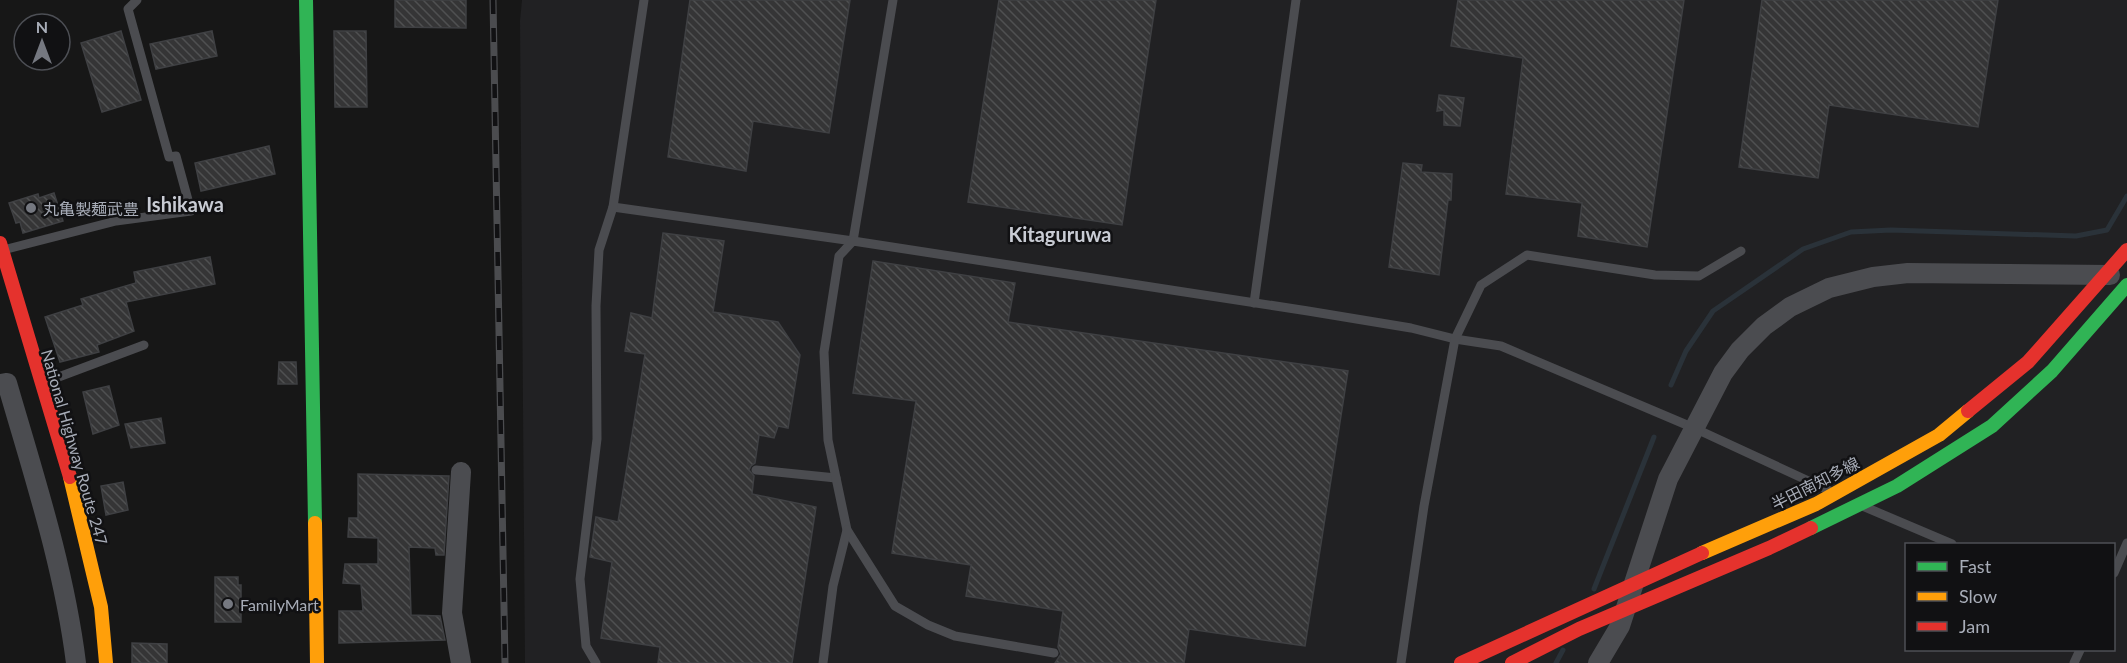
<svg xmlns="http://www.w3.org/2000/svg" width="2127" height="663" viewBox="0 0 2127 663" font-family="Lato,'Noto Sans JP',sans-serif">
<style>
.built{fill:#212123;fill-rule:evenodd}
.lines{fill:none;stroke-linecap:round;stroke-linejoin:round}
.stream{stroke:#2a3239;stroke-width:5}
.building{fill:url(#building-back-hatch);stroke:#3f4043;stroke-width:1.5}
.lane{stroke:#4b4c50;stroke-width:9}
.street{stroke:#4b4c50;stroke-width:20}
.fast{stroke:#30b455;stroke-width:14}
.slow{stroke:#ff9f0a;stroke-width:14}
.jam{stroke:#e5322d;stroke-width:14}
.rail-casing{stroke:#4b4c4f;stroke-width:7}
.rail{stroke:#111113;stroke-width:4.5;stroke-dasharray:14;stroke-linecap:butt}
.fast-bridge{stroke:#30b455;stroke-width:14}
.slow-bridge{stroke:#ff9f0a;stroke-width:14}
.jam-bridge{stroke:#e5322d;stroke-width:14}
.poi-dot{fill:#757880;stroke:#111113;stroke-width:2}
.labels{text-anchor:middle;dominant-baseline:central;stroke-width:5;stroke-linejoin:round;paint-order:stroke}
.poi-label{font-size:16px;fill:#a8adb8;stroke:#111113;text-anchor:start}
.street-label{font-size:16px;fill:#a8adb8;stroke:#111113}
.quarter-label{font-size:20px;font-weight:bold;fill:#c9ccd4;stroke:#111113}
</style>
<defs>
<pattern id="building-back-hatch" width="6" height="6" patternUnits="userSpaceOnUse" patternTransform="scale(1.5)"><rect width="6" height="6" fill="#353536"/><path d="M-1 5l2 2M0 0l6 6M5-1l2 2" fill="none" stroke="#4f5051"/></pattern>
</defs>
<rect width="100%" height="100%" fill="#171717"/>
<path class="built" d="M522,0h1605v663h-1602l-5,-642zM1906,544h208v106h-208z"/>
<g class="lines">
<g class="stream">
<path d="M1671,385l15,-34 27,-40 90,-62 48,-17 40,-2 185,6 31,-6 20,-34"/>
<path d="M1594,589l60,-152"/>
<path d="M1556,663l7,-13"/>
</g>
</g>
<g class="building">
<path d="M395,0h71v28l-71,-1z"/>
<path d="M690,0h160l-21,133 -76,-12 -7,50 -78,-14z"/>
<path d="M999,0h157l-34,225 -154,-23z"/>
<path d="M1458,0h226l-37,247 -69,-11 4,-33 -76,-9 17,-136 -72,-12z"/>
<path d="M1762,0h236l-20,127 -149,-22 -11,73 -79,-11z"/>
<path d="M121,31l20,69 -39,12 -21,-69z"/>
<path d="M212,31l5,25 -61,13 -6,-25z"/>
<path d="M334,31h32l1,76h-32z"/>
<path d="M1439,95l25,3 -4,28 -16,-1v-15l-7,1z"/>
<path d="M269,146l6,28 -74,17 -6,-28z"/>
<path d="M1403,163l19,2 -1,7 31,2 -1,26h-3l-9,75 -50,-8z"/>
<path d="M54,193l9,28 -40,12 -3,-11 -4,1 -7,-20 29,-9 1,4z"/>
<path d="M663,233l61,8 -11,71 65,10 22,33 -12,73 -10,-2 -4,12 -15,-3 -4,28 -4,3 -2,4 5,6 -2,18 64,13 -24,156h-134l2,-16 -59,-9 11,-76 -22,-5 6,-40 22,5 27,-168 -20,-3 6,-38 21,5z"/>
<path d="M210,257l5,27 -89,18 8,29 -37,14 2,7 -39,10 -15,-45 38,-12 -2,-6 55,-16 -2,-11z"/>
<path d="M873,261l142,22 -7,39 340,49 -43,275 -116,-17 -5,34h-129l6,-9 -3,-7 5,-36 -97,-15 5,-31 -79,-12 24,-152 -63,-8z"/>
<path d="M279,362h17l1,22h-19z"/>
<path d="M109,386l10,39 -26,9 -10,-42z"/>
<path d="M161,418l4,25 -34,5 -6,-24z"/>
<path d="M358,474l91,2 -5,79h-8l-1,-7 -26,-1 2,68 29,1 5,24 -106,3v-32h24l-2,-27 -18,-1 2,-19h33v-26l-30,-1 1,-19h9z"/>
<path d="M123,482l5,28 -22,5 -5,-29z"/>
<path d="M215,577h23v8h3v37h-26z"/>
<path d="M132,643l35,1v19h-35z"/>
</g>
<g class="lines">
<g class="lane">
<path d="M613,207l240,34 40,-241"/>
<path d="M7,249l109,-28 75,-10 -15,-55 -7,1 -41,-148 9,-9"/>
<path d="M1254,303l42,-303"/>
<path d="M48,381l96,-36"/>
<path d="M756,470l80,8"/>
<path d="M1865,507l87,37"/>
<path d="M2114,573l13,-30"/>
<path d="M1054,653l-99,-17 -27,-11 -33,-19 -48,-76 -19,-90 -4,-88 15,-96 14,-15 455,70 103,17 44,11 46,7 193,82 134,62"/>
<path d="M596,663l-10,-17 -6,-67 17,-140 -1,-133 3,-56 14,-43 31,-207"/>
<path d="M823,663l10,-77 14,-56"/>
<path d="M1401,663l23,-157 31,-167 26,-54 46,-30 128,20 44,1 42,-25"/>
<path d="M2074,663l6,-13"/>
</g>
<g class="street">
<path d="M0,384l7,-1c27,93 57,184 69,280"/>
<path d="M461,472l-9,141 9,50"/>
<path d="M1598,663l22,-37 48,-147 55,-106 17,-23 24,-24 26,-19 39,-19 44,-11 35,-4 202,2"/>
</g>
<path class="fast" d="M306,0l9,523"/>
<g class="slow">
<path d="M70,477l31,130 5,56"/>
<path d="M315,523l2,140"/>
</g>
<path class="jam" d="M0,243l70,234"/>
<defs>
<path id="rail" d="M493,0l12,663"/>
</defs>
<use href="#rail" class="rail-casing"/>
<use href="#rail" class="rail"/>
<path class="fast-bridge" d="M1811,528l86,-42 95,-60 60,-55 75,-86"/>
<path class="slow-bridge" d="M1702,553l114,-49 123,-69 29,-24"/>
<g class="jam-bridge">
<path d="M1968,411l60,-49 99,-112"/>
<path d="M1461,663l241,-110"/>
<path d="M1512,663l67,-34 190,-81 42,-20"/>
</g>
</g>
<g class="poi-dot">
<circle cx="31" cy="208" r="6"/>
<circle cx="228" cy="604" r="6"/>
</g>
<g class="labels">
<g class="poi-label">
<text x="43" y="208">丸亀製麺武豊</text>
<text x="240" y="604">FamilyMart</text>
</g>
<g class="street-label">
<text transform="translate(75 447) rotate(74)">National Highway Route 247</text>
<text transform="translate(1815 483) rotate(-27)">半田南知多線</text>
</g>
<g class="quarter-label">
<text x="185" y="204">Ishikawa</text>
<text x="1060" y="234">Kitaguruwa</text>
</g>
</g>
<rect x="1905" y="543" width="210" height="108" fill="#111113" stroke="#4d4f55" stroke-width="1.5"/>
<rect x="1917" y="562" width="30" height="9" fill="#30b455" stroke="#4d4f55" stroke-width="1.5"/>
<text x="1959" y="573" font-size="18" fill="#a8adb8">Fast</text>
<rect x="1917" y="592" width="30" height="9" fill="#ff9f0a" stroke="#4d4f55" stroke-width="1.5"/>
<text x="1959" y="603" font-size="18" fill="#a8adb8">Slow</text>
<rect x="1917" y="622" width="30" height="9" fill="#e5322d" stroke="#4d4f55" stroke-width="1.5"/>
<text x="1959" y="633" font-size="18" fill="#a8adb8">Jam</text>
<g transform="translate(42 42)"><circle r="28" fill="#111113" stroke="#4d4f55" stroke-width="1.5"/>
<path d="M0-4.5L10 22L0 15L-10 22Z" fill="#757880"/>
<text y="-9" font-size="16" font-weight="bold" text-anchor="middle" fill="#a8adb8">N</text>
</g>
</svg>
